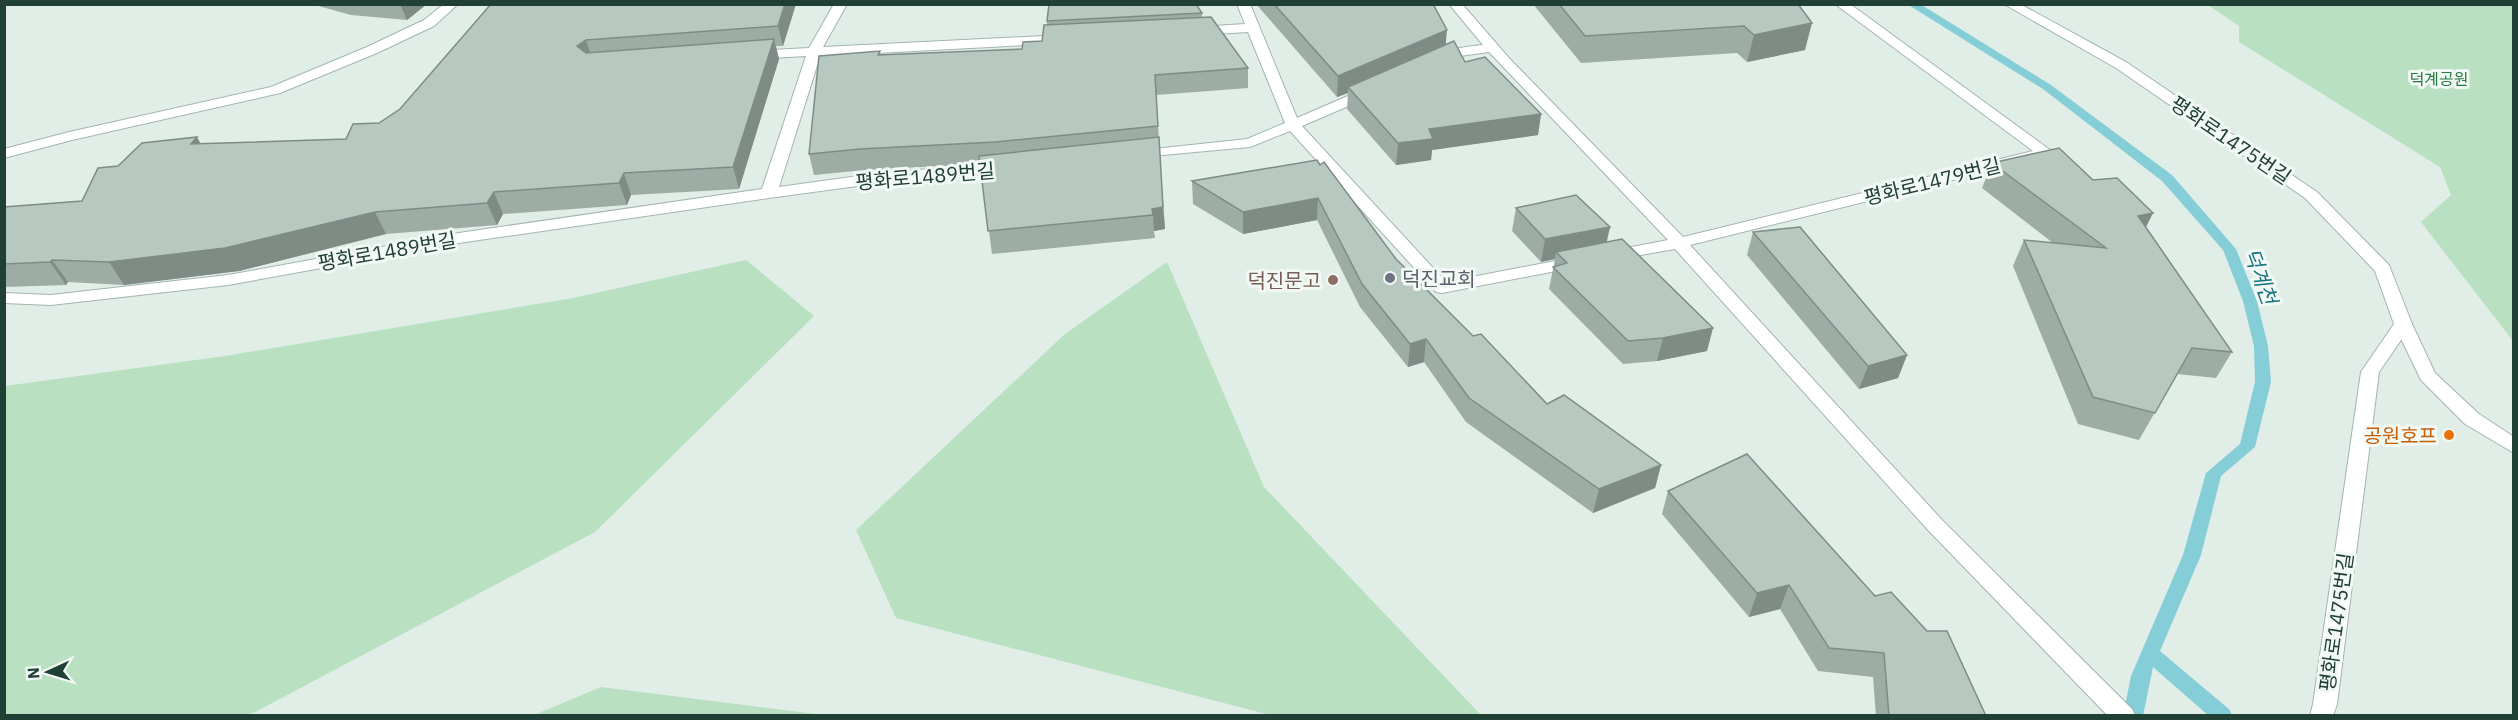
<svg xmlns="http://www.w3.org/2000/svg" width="2518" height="720" viewBox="0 0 2518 720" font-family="'IBM Plex Sans','Noto Sans KR',sans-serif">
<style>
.green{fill:#b8e0c1}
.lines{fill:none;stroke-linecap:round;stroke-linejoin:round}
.stream{fill:#85ced7;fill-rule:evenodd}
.minor-casing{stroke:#a3b5ae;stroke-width:2}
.tertiary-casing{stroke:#a3b5ae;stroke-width:2}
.minor{fill:#fff;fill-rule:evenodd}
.tertiary{fill:#fff;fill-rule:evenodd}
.wall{fill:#9daca5}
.shaded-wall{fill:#7f8c86}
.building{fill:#b6c8c0;stroke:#7f8c86;stroke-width:1.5}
.worship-dot{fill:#6b7280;stroke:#f2f9f5;stroke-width:2}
.education-dot{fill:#8d6e63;stroke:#f2f9f5;stroke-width:2}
.food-dot{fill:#e8710a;stroke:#f2f9f5;stroke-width:2}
.labels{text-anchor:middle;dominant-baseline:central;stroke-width:6;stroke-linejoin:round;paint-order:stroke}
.far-park-label{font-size:16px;fill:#277a42;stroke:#f2f9f5}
.street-label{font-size:20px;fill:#203f35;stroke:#f2f9f5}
.worship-label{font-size:20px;fill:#5b616d;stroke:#f2f9f5;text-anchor:start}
.education-label{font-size:20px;fill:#785e54;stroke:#f2f9f5;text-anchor:end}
.food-label{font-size:20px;fill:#c56008;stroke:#f2f9f5;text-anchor:end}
.water-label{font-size:21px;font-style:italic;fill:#157480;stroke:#f2f9f5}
</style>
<rect width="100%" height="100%" fill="#e1ede7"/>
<g class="green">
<path d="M2208,5h305v336l-92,-119 30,-27 -11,-28 -201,-125v-16z"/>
<path d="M746,260l68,56 -219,216 -340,180 -13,4 -237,-1v-329l220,-30 348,-58z"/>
<path d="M1167,262l97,225 217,228h-211l-374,-97 -40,-88 209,-196z"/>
<path d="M601,687l223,28h-290z"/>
</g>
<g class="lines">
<path class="stream" d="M1907,4h13l131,81 121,90 64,74 21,52 11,45 3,36 -16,65 -34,29 -20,79 -41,96 70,59 2,6h-23l-56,-49 -10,49h-20l8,-40 52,-121 23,-82 34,-29 15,-62 -1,-36 -11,-45 -20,-51 -61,-69 -119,-92z"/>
<defs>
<g id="minor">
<path d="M444,4h14l-24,22 -57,27 -97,40 -208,47 -68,18v-9l65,-17 202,-45 96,-40 57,-27z"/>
<path d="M834,4h13l-24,43 241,-12 7,4 -7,4 -244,13 -41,131 108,-15 119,-8 5,2 3,3 -3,3 -124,10 -118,16 -310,45 -231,42 -177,20 -47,-2v-10l47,2 177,-20 231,-42 303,-44 44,-133 -53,3 -7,-4 7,-4 56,-3z"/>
<path d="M1237,4h13l47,114 67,-29h10l2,3 -2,3 -72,31 144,156 130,-25 6,1 2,4 -2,4 -140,27 -6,-1 -146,-161 -40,16 -120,11 -2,-3 7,-4 112,-12 38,-16 -37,-91 -51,3 -7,-4 7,-4 48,-3z"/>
<path d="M1449,4h13l47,54 174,179 350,-86 -198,-147h15l200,146 2,3 -2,3 -360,89 252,275 190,189 3,7h-27l-180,-186 -253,-281 -63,11 -6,-2 -2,-3 2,-3 62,-12 -179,-188 -29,4 -21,9 -5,-1 -2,-3c12,-13 34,-14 51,-16z"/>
<path d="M2403,318l6,2 3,4 23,49 44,41 35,23v16l-49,-29 -44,-44 -27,-56 3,-4z"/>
</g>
<path id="tertiary" d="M2004,4h16l106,58 191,130 72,73 23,59 -33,48 -42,332 -4,12h-23l3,-12 48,-332 33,-48 -19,-53 -70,-73 -189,-130z"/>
</defs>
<use href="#minor" class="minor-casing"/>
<use href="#tertiary" class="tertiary-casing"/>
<use href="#minor" class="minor"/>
<use href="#tertiary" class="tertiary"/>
</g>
<g class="wall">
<path d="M311,4h116l-20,16 -56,-5z"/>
<path d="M491,4h305l-13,42h-7l3,13 -40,130 -108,6 -4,10 -124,9 -6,11 -111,9 -147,37 -115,14 -56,-3 -2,3 -62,2v-80l78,-6 36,-35 83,-22 145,-5 33,-16 21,-14z"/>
<path d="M1256,4h177l13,41 19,17 76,52 -3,21 -106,15 -1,10 -35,5 -49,-56 1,-16 -11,4z"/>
<path d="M1533,4h265l7,46 -58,12 -10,-9 -156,10z"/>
<path d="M1202,13v4l46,51v20l-92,7 9,134 -11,2 1,7 -163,16 -12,-90 -115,6 -51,5 -5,-21 71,-103v4l142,-6 20,-8 5,-16v-4z"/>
<path d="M1317,160l79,99 77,77 74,68 114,61 -6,23 -62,25 -127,-91 -42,-60 -16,5 -48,-60 -43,-87 -74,14 -50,-30 -1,-23z"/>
<path d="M1992,163l101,17 60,33 -7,14 86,125 -16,26 -39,-4 -38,66 -61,-16 -65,-158 11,-26 29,3 -71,-55z"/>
<path d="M1516,208l94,19 -4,15 101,109 -50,10 -34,3 -74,-75 6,-30 -14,3 -29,-31z"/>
<path d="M1753,232l154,123 -9,23 -39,11 -112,-134z"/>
<path d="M1668,491l207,105 111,120h-110l-3,-39 -55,-6 -38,-62 -31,8 -87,-103z"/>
</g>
<g class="shaded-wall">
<path d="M400,4h27l-20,16z"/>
<path d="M785,4h11l-13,42 -5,-20z"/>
<path d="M1812,23l-7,27 -58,12 7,-27z"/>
<path d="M1447,30l-2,21 -97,36v6l-11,4 1,-21z"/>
<path d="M774,39l5,20 -40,130 -6,-22z"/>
<path d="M586,40l7,21 -16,-15z"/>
<path d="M1541,114l-3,21 -106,15 -1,10 -35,5 2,-22 31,-14z"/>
<path d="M197,137l12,22 -18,-15z"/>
<path d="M624,173l7,22 -4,10 -8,-22z"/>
<path d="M494,192l9,22 -6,11 -10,-22z"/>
<path d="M1318,198l-1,22 -74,14v-22z"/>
<path d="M1163,207l2,22 -11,2 -1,-16 -1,-6z"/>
<path d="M375,212l11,22 -147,37 -115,14 -15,-23z"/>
<path d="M2153,213l-13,25 -2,-22z"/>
<path d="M1610,227l-5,23 -49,2 -1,7 -14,3 4,-23z"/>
<path d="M52,260l16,22 -2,3 -16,-23z"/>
<path d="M1713,328l-6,23 -50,10 6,-23z"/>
<path d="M1426,339l-2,23 -16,5 2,-23z"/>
<path d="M1907,355l-9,23 -39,11 9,-23z"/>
<path d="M1661,465l-6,23 -62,25 6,-24z"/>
<path d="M1789,585l-9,24 -31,8 8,-24z"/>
</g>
<g class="building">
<path d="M491,4h294l-7,22 -192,14 -9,6 9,7 188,-14 -41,128 -109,6 -5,10 -125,9 -7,11 -112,9 -150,36 -116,14 -57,-2 -2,2 -46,2v-57l78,-6 16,-33 20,-2 24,-23 55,-6 -6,7 155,-5 7,-15 26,-1 21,-14z"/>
<path d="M1049,4h147l6,9 -155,8z"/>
<path d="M1274,4h159l14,26 -109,46z"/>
<path d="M1559,4h239l14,19 -58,12 -10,-9 -159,10z"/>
<path d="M1211,17l37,51 -93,7 3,51 -163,16 -135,7 -51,5 10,-98 61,-5 -2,4 144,-6 1,-7 19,-1 2,-16z"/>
<path d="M1454,41l11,21 20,-5 56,57 -112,15 4,10 -35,4 -50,-56z"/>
<path d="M1159,137l4,70 -11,2 1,6 -165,16 -9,-75z"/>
<path d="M2059,148l34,32 24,-2 36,35 -15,3 94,136 -40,-4 -37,65 -62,-16 -69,-157 82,8 -114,-85z"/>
<path d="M1317,160l3,5 4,-3 72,97 77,77 8,-2 66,70 17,-9 97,70 -62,24 -130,-91 -43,-59 -16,5 -48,-60 -44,-86 -75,14 -51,-31z"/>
<path d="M1576,195l34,32 -65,12 -29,-31z"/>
<path d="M1800,227l107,128 -39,11 -115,-134z"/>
<path d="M1622,239l91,89 -50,10 -35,3 -75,-74 14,-4 -11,-11z"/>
<path d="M1747,454l128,142 16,-4 36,39h20l39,85h-97l-5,-63 -55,-5 -40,-63 -32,8 -89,-102z"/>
</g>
<circle class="worship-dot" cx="1390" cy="278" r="6"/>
<circle class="education-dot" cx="1333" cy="280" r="6"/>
<circle class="food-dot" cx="2449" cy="435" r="6"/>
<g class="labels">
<g class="far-park-label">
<text x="2439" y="79">덕계공원</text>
</g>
<g class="street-label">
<text transform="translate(2231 140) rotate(34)">평화로1475번길</text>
<text transform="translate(925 176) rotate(-5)">평화로1489번길</text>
<text transform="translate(1932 181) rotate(-14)">평화로1479번길</text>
<text transform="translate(387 251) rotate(-10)">평화로1489번길</text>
<text transform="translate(2336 622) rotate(-82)">평화로1475번길</text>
</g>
<g class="worship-label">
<text x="1402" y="278">덕진교회</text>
</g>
<g class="education-label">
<text x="1321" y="280">덕진문고</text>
</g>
<g class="food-label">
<text x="2437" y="435">공원호프</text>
</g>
<g class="water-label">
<text transform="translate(2261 276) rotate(70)">덕계천</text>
</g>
</g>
<rect width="2518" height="720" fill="none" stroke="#203f35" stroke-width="12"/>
<g transform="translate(48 672) rotate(266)" stroke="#f2f9f5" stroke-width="4.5" paint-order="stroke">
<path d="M0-4.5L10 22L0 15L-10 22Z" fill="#203f35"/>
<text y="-9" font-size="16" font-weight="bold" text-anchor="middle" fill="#203f35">N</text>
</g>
</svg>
